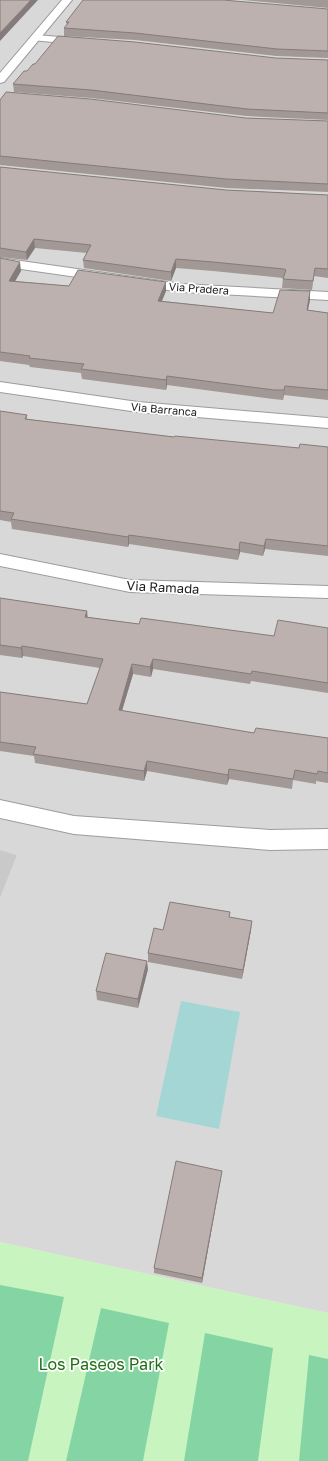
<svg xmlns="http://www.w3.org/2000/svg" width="328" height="1461" viewBox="0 0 328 1461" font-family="'Golos Text',sans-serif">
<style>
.residential{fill:#d9d8d8}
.religious{fill:#c9c9c9}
.park{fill:#c8f4c0}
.pitch{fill:#85d5a4}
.water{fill:#a5d6d6}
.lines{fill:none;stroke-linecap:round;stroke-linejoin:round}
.minor-casing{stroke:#9c9c9c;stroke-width:2}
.tertiary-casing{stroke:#9c9c9c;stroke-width:2}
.minor{fill:#fff;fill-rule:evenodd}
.tertiary{fill:#fff;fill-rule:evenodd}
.wall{fill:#a29896}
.shaded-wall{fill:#847c7a}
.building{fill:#bcb1ae;stroke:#847c7a}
.labels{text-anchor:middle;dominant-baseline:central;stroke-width:3.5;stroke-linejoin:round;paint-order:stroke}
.far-street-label{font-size:11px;fill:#1b1b1b;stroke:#fff}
.street-label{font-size:13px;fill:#1b1b1b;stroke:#fff}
.near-park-label{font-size:16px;fill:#216f14;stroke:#fff}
</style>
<rect width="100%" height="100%" fill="#ece6e1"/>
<path class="residential" d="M0,0h328v1313l-328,-71v-344l17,-43 -17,-5z"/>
<path class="religious" d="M0,850l17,5 -17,43z"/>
<path class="park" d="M0,1242l328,71v148h-328z"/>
<g class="pitch">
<path d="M0,1285l64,12 -36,164h-28z"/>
<path d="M101,1308l68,15 -26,138h-77z"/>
<path d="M205,1333l68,15 -15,113h-74z"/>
<path d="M309,1355l19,4v102h-29z"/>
</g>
<path class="water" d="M181,1001l59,11 -21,117 -63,-13z"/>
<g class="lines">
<defs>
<g id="minor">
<path d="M36,35l48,4 5,3 -5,3 -52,-5 -1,-2z"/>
<path d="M0,258l182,26 146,8v8l-146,-8 -182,-26z"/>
<path d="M0,382l138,20 190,16v10l-190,-16 -138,-20z"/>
<path d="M0,554l130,26 198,6v12l-198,-6 -130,-26z"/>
<path d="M0,800l74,16 196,14 58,-1v20l-58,1 -196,-16 -74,-16z"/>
</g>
<path id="tertiary" d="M62,0h10l-68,82 -4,1v-10z"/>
</defs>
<use href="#minor" class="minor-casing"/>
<use href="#tertiary" class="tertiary-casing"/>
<use href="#minor" class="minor"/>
<use href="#tertiary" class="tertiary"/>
</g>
<g class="wall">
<path d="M243,0h85v8z"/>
<path d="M328,9v49l-52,-2 -141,-16 -71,-4v-8l3,-3 -1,-3z"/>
<path d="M276,58l52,2v60l-82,-4 -155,-18 -77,-6 -1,-8z"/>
<path d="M0,100l246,18 82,3v71l-102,-4 -226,-23z"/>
<path d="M0,167l226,23 102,5v83l-14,-2 -2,14 -30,-2 1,-10 -70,-7 -37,-3 -5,13 -87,-13 -1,-8 4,-7 -52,-5 -8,12 -27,-3z"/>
<path d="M0,258l21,13 -6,10 54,5 97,-4v9l-4,10 111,12 37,-13 -2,10 20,3v87l-44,-5 -1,5 -10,-1 -106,-14 -1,5 -84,-11 -1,-6 -51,-6 -1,-2 -29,-4z"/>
<path d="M0,411l27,4v4l147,18 125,11 29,-1v109l-63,-7 -2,7 -23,-4 -2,8 -109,-16 -1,3 -116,-18 -1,-7 -11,-2z"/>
<path d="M0,598l87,13v6l52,7 135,12 54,-8v65l-77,-12 -1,3 -97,-15 -2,8 -18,-3 -11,37 132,22 74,5v45l-12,-2v3l-23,-4 -1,9 -63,-10 -2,6 -80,-14 -3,10 -109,-18 -1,-7 -34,-5v-59l87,12 13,-36 -77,-12 -1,2 -22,-3z"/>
<path d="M230,917l21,13 -9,49 -94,-17v-9l15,-23z"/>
<path d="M148,969l-10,39 -41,-8 -1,-9z"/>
<path d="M221,1177l-19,106 -48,-10v-5z"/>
</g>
<g class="shaded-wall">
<path d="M31,0h7l-38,41v-8z"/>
<path d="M34,239l1,9 -8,12 -1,-8z"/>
<path d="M176,259v9l-5,13v-9z"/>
<path d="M20,262l1,9 -11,19 -1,-9z"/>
<path d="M166,282v9l-8,19v-9z"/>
<path d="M310,291v9l-4,19 1,-9z"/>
<path d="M167,376v9l-1,5v-10z"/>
<path d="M285,386l-1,9 -1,5 1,-10z"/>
<path d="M129,535v9l-1,3v-10z"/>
<path d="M266,539l-1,10 -2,7 1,-10z"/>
<path d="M240,542v10l-2,8 1,-10z"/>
<path d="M87,611l1,9 -3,-3z"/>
<path d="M22,646l1,10 -1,2 -1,-10z"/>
<path d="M153,659v10l-2,8 -1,-10z"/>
<path d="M132,664l1,10 -14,46v-10z"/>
<path d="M147,761v10l-3,10v-10z"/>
<path d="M229,769v10l-2,6 1,-10z"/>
<path d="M252,921l-1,9 -9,49 1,-9z"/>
<path d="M147,961l1,8 -10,39v-9z"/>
<path d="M222,1171l-1,6 -19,106v-5z"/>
</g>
<g class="building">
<path d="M0,0h31l-31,33z"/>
<path d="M83,0h140l105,9v42l-51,-2 -142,-16 -71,-5 5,-6h-3z"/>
<path d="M58,36l77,6 141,16 52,2v53l-81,-4 -156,-19 -78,-6 11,-13h3l6,-7h2z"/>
<path d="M6,92l84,7 156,19 82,3v63l-102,-5 -226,-23v-56z"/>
<path d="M0,167l226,23 102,5v74l-13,-1 -2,13 -30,-2 3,-9 -2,-1 -71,-7 -37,-3 -5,13 -88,-12 8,-15 -57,-6 -8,13 -26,-4z"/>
<path d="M0,258l20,4 -11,19 60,5 9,-16 88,12 -8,19 115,12 7,-23 30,1 -3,19 21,3v77l-43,-4 -1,4h-10l-107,-14 -1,4 -85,-11 3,-5 -55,-6 1,-2 -30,-4z"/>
<path d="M0,411l27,4 -2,4 149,18 1,-1 124,12 1,-4 28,3v99l-62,-7 -2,7 -24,-4 -1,8 -110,-15 -1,2 -117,-18 3,-6 -14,-2z"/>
<path d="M0,598l87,13 -2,6 54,7 2,-6 133,18 4,-16 50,8v55l-76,-12 -1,3 -98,-15 -3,8 -18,-3 -13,46 135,23 2,-5 72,10v35l-10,-2 -1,3 -22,-4 -2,9 -64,-10 -1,6 -81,-14 -3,10 -111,-17 3,-7 -36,-5v-50l87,12 16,-45 -81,-13 -1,2 -21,-3z"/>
<path d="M170,902l60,10 -1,5 23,4 -9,49 -95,-17 6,-25 9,2z"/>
<path d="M106,953l41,8 -9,38 -42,-8z"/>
<path d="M176,1161l46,10 -20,107 -48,-10z"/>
</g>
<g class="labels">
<g class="far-street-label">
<text transform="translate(199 288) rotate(4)">Via Pradera</text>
<text transform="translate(164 409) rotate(5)">Via Barranca</text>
</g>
<g class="street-label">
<text transform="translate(163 587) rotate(3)">Via Ramada</text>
</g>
<g class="near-park-label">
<text x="101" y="1364">Los Paseos Park</text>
</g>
</g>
</svg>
